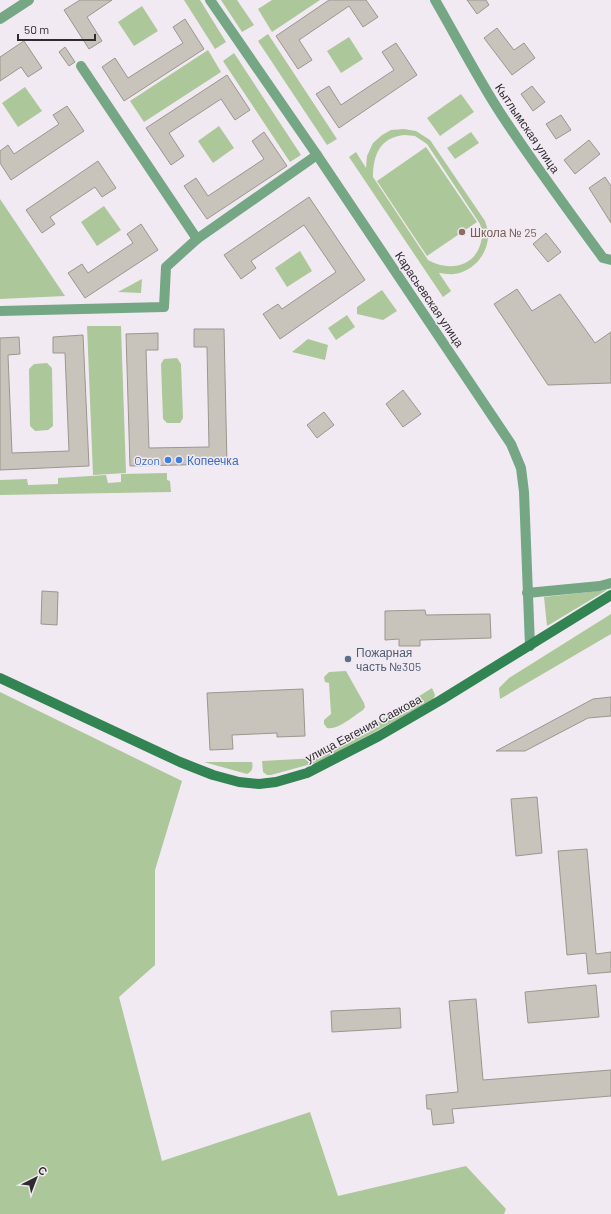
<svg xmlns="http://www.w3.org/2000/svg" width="611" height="1214" viewBox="0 0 611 1214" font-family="Barlow,sans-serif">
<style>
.green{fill:#acc799;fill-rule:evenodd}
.building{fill:#c8c3bb;stroke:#9b968e}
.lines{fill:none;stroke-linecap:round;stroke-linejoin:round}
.street{stroke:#75a785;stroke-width:10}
.secondary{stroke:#328452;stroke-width:10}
.education-dot{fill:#8d6e63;stroke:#f2eaf2;stroke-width:1.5}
.shop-dot{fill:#3f7fe0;stroke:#f2eaf2;stroke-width:1.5}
.service-dot{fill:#5c6f8a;stroke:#f2eaf2;stroke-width:1.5}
.labels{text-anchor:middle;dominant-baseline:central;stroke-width:3;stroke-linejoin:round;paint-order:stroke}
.street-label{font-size:12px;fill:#2e2c2f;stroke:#f2eaf2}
.education-label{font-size:12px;fill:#785e54;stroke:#f2eaf2;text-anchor:start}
.shop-label{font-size:12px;fill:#366cbe;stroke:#f2eaf2;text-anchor:end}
.service-label{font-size:12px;fill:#4e5e75;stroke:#f2eaf2;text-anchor:start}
</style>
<rect width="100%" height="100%" fill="#f2eaf2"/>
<g class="green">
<path d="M184,0h16l26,42 -11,7z"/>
<path d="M221,0h16l17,25 -12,7z"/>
<path d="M272,0h48l-48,32 -14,-23z"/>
<path d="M142,6l16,25 -24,15 -16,-24z"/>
<path d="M268,34l69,105 -10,6 -69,-104z"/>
<path d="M349,37l14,22 -22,14 -14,-22z"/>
<path d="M208,50l13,22 -77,50 -14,-21z"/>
<path d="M234,53l67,102 -11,7 -67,-101z"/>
<path d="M25,87l17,24 -24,16 -16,-24z"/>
<path d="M461,94l13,18 -34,24 -13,-18z"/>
<path d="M219,126l15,22 -21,15 -15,-22z"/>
<path d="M404,129l12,2 14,9 55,81c1,4 4,10 3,15 0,18 -15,36 -34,38 -5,1 -10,-1 -15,-1l12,18 -8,6 -94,-140 7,-5 10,16 1,-12 6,-13 9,-8 9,-5zM405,135l10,1 12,8 53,80c1,4 3,9 2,12 -3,30 -31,37 -54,24l-55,-83c0,-22 7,-40 32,-42z"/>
<path d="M471,132l8,11 -24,16 -8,-11z"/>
<path d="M426,147l51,75 -50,34 -50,-75z"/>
<path d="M0,199l65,97 -65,3z"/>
<path d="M104,206l17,24 -24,16 -16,-24z"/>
<path d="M300,251l12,20 -25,16 -12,-19z"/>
<path d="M142,279l-1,14 -23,-1z"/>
<path d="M382,290l15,21 -14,9 -26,-6v-7z"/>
<path d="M347,315l8,12 -19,13 -8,-12z"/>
<path d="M87,326h34l5,147 -33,2z"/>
<path d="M308,339l20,6 -3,15 -33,-8z"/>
<path d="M177,358l4,6 2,54 -3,5h-13l-4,-4 -2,-55 3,-5z"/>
<path d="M47,363l5,5 1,58 -5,4 -13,1 -5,-5 -1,-57 5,-5z"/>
<path d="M167,473v7l3,1 1,11 -171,3v-15l27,-1 1,6 30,-1v-6l48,-3 2,8 13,-1v-8z"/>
<path d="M607,590l-60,36 -3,-29z"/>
<path d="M611,614v20l-111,65 -1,-11 10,-10z"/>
<path d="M346,671l18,32 1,4 -2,3c-10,6 -24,20 -36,18l-3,-4v-4l7,-6 -2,-31 -4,-1 -1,-5 5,-5z"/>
<path d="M432,688l3,7 -2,5 -111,61 -51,14h-4l-4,-3 -1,-11 55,-3 5,-1z"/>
<path d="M0,692l182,89 -27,89v95l-36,32 43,164 148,-49 28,84 128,-30 40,43 -2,5h-504z"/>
<path d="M204,762h48c1,5 1,9 -5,12z"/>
</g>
<g class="building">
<path d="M80,0h32l-25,17 15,24 -13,8 -25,-39z"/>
<path d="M329,0h37l12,17 -15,10 -14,-21 -50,34 13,20 -14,9 -22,-33z"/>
<path d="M467,0h19l3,5 -12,9z"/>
<path d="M185,19l19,30 -80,52 -22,-34 13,-9 13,20 55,-35 -10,-16z"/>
<path d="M497,28l17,22 10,-7 11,15 -23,17 -28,-37z"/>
<path d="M24,41l18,27 -14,9 -7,-10 -21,14v-24z"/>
<path d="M396,43l21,32 -78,53 -23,-34 13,-8 12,19 53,-35 -12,-18z"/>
<path d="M65,47l10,15 -6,4 -10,-14z"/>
<path d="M227,75l23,35 -15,10 -14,-21 -52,34 15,23 -13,9 -25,-37z"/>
<path d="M532,86l13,16 -12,9 -12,-17z"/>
<path d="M67,106l17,25 -73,49 -11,-17v-12l8,-6 6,9 45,-30 -6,-9z"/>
<path d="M561,115l10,15 -15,9 -10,-15z"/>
<path d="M264,132l23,34 -80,53 -23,-33 12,-8 12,18 56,-37 -12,-18z"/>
<path d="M589,140l11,14 -25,20 -11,-14z"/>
<path d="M98,161l18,27 -14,9 -7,-10 -45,30 5,7 -13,9 -16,-23z"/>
<path d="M605,177l6,9v37l-22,-35z"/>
<path d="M309,197l56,83 -85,59 -17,-25 15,-10 4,5 54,-37 -32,-47 -53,36 5,7 -15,11 -17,-24z"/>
<path d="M141,224l17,26 -73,48 -17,-25 14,-9 6,9 45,-30 -6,-9z"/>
<path d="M546,233l15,19 -13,10 -15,-18z"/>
<path d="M517,289l15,22 28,-17 35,49 16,-11v51l-63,2 -54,-81z"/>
<path d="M194,329h30l3,135 -97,2 -4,-132 32,-1v17h-12l3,98 60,-1 -2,-100h-13z"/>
<path d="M83,335l6,131 -89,4v-132l19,-1 1,17 -12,1 4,98 57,-2 -4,-98h-12v-16z"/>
<path d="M403,390l18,24 -18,13 -17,-23z"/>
<path d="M324,412l10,13 -17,13 -10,-13z"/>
<path d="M42,591l16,1 -1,33 -16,-1z"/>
<path d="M425,610l1,5 64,-1 1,24 -71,2v6h-21v-7l-14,1v-29z"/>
<path d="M303,689l2,47 -28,1v-4l-45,2 1,14 -23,1 -3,-57z"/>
<path d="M611,697v19l-23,2 -63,33h-29l97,-52z"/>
<path d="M537,797l5,56 -26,3 -5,-57z"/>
<path d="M587,849l9,105 15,-2v20l-23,2 -2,-21 -19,2 -9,-104z"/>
<path d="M596,985l3,32 -71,6 -3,-31z"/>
<path d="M476,999l7,81 128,-10v26l-159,13 2,14 -21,2 -2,-16h-4l-1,-14 32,-3 -9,-91z"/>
<path d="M400,1008l1,20 -69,4 -1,-21z"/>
</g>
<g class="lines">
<g class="street">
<path d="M210,0l107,155 194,289 10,24 3,24 6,154"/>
<path d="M435,0c22,38 42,77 66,114 32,49 67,96 102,144l8,2"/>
<path d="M0,19l29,-19"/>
<path d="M81,66l116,173"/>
<path d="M0,311l164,-4 2,-40 31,-28 120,-84"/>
<path d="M527,593l73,-7 11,-3"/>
</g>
<path class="secondary" d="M0,678l180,84 33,13 26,7 20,2 17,-2 31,-9 72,-37 62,-36 170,-105"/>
</g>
<circle class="education-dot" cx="462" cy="232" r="4"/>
<g class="shop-dot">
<circle cx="168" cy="460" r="4"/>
<circle cx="179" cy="460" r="4"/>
</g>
<circle class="service-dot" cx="348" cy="659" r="4"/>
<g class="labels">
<g class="street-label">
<text transform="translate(528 128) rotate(56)">Кытлымская улица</text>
<text transform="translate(430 299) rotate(56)">Карасьевская улица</text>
<text transform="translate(363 728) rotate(-28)">улица Евгения Савкова</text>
</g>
<g class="education-label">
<text x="470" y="232">Школа № 25</text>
</g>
<g class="shop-label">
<text x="160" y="460">Ozon</text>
<text x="187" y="460" text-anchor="start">Копеечка</text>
</g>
<g class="service-label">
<text x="356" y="652">Пожарная<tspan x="356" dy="14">часть №305</tspan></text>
</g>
</g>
<g transform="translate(36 1178) rotate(42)" stroke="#f2eaf2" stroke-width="3" paint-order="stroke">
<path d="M0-3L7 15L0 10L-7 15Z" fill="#2e2c2f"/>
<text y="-6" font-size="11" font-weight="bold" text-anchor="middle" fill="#2e2c2f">С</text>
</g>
<path d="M18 34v6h77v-6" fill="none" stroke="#2e2c2f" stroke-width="2"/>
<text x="24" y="34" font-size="12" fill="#2e2c2f" stroke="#f2eaf2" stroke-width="3" paint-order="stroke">50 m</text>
</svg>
